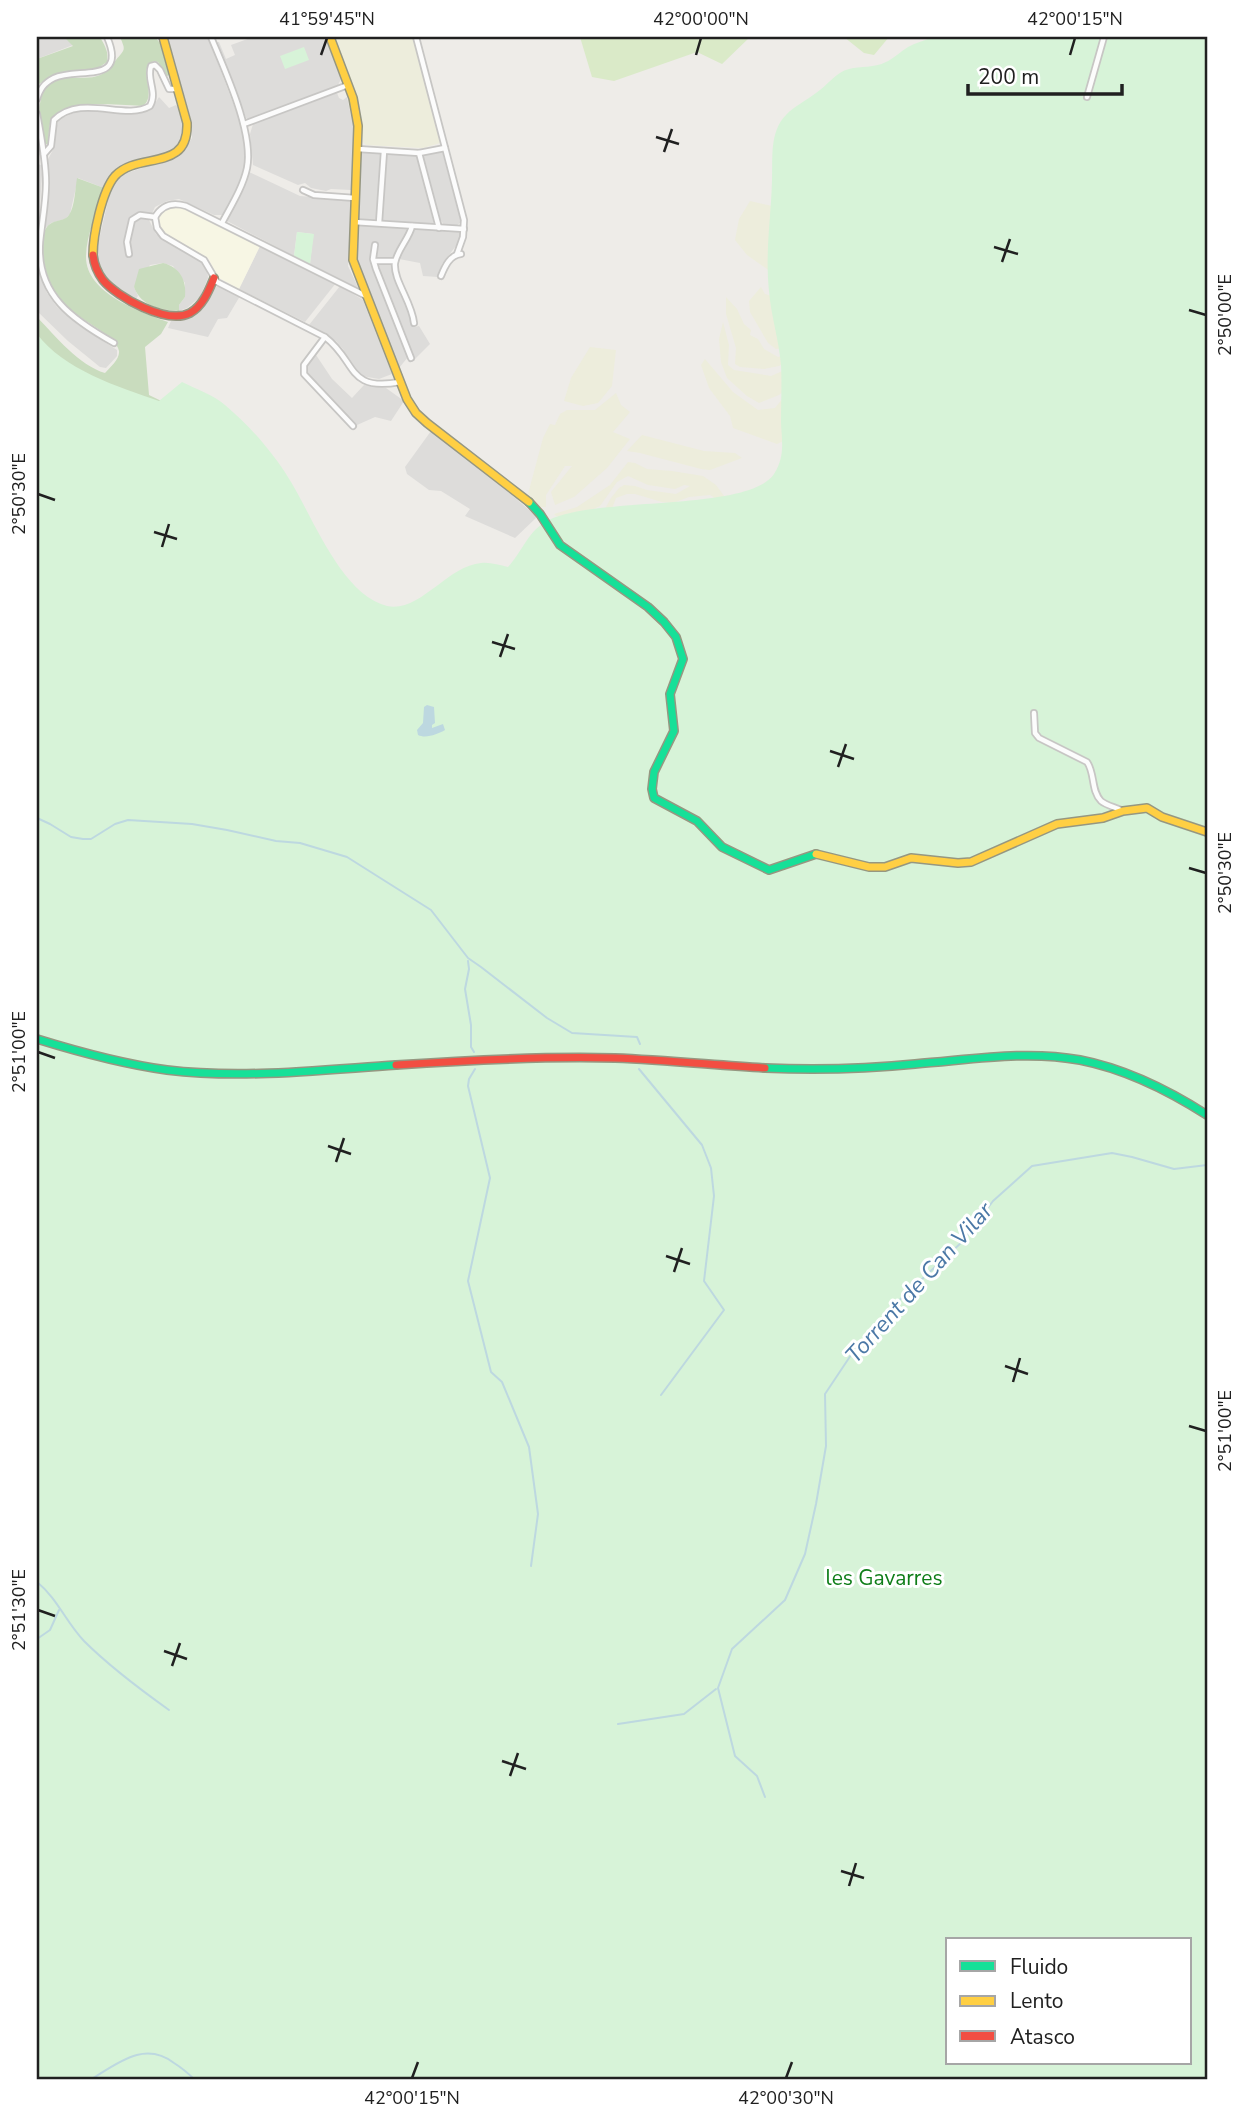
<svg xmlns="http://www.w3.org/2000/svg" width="1244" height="2117" viewBox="0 0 1244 2117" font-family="'Nunito Sans',sans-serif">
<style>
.residential{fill:#dddcda}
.education{fill:#f7f6e4}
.farmland{fill:#ededdc}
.grass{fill:#daeac8}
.forest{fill:#c9dcbe}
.park{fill:#d7f3d8;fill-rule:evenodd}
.water{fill:#bdd8e0}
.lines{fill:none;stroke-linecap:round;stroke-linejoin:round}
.stream{stroke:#bdd8e0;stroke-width:2}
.street-casing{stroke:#c7c6c4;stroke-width:8}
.fast-casing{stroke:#969781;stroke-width:10}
.slow-casing{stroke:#969781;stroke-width:10}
.jam-casing{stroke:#969781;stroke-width:10}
.street{stroke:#fcfcfc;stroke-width:4.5}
.fast{stroke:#16e098;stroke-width:7}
.slow{stroke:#ffcf43;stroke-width:7}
.jam{stroke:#f24e42;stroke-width:7}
.ticks{fill:none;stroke:#202020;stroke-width:2.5}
.labels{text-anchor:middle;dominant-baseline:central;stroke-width:6;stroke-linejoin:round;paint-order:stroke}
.park-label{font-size:21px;fill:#0e7d18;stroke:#fff}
.water-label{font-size:23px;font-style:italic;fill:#4b78a6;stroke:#fff}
.neatline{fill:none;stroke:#202020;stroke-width:2.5}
.ticks-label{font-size:18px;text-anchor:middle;fill:#202020}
</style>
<rect width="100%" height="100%" fill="#eeece8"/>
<g class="residential">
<path d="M37,37h27l9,8 -36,14z"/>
<path d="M169,37h39l33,87 5,23 -1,16 -6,20 -16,32h-9l-35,-16 -12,2 -12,6 -6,13 7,14 43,26 8,8 1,10 -8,19 -13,11 -8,3v-6l6,-8v-14l-12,-17 -10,-3 -13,2 -16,22 4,9 -3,4 -17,-9 -11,-10 -9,-19 -1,-14 14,-60 6,-9 10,-6 48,-16 11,-9 6,-10v-15l-23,-78z"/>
<path d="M253,37h72l16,42 -3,6 -90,34 -2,-1 -29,-76h2l7,17 9,-4 -4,-10z"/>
<path d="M337,93l2,5 4,2 4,-3 6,28 1,11 -3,54 -20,-1 -5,2 -15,-3 -6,-5 -7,2 -45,-20 -3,-31 3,-10z"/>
<path d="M159,97l10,11 7,-3 3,3 6,22 -1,7 -6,8 -13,9 -47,15 -7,7 -7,12 -26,-10 -8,36 -5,5 -14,4 -7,6 6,-44 -3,-24 7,-13 1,-16 4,-13 28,-11 54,4 12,-5z"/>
<path d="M442,151l19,71 -5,4 -12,-1 -4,-6 -17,-64z"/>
<path d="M361,152l20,1 -5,67 -19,-1z"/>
<path d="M386,152l31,3 17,69 -52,-3z"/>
<path d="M37,164l4,1 1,10 -5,78 3,20 7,20 10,14 21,18 39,25v6l-11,12 -6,-1 -32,-26 -31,-30z"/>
<path d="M249,172l51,24 52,4 -4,66 11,23 -49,-25 3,-30 -16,-2 -3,24 -67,-35z"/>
<path d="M357,225l49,3 1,3 -11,21 -3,22 22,53 4,-1 11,18 -16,16 -6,-3 -9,11 -40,-99 -3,-10z"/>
<path d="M416,228l46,4 -3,10 -17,22 -4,13 -15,-1 -3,-13 -21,-4z"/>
<path d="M260,246l76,37 -31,39 -66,-33z"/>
<path d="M220,286l20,10 -13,22 -9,1 -10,18 -40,-9 3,-7 18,-3 8,-5 19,-26z"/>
<path d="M340,286l23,14 29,74 -13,5 -17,-3 -11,-10 -8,-17 -7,-8 -27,-16z"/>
<path d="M316,355l16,24 20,19 12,-13 22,3 18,13 -13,20 -16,-4 -18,8 -51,-51v-5z"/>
<path d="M431,431l75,59 31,27 -22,21 -50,-22 5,-7 -29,-18 -12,-1 -22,-16 -2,-7z"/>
</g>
<path class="education" d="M175,206l14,4 71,36 -21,43 -20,-11 -11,-20 -44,-25 -5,-8 -1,-7 4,-7 6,-4z"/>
<g class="farmland">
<path d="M335,37h78l27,106 -17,5 -57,-3 -3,-3 -2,-32z"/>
<path d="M750,201l22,5 15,77 -40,-28 -12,-15 4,-21z"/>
<path d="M761,287l4,7 13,4 6,50 -8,1 -8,-6 -18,-31 -1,-11z"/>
<path d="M726,297l11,12 7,15 7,6 -1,5 8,4 6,10 14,8 11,-4 2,6 -12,7 -15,3 -24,-2 -5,-3 1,-16 -10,-34z"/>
<path d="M723,322l6,23 -1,20 6,5 37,6 23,-10 1,15 -16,14 -20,8 -12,-7 -20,-18 -6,-16 -2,-23z"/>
<path d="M590,347l26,3 -4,36 -14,17 -15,3 -19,-5 7,-23z"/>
<path d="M705,359l28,33 25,18 17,-2 12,-15 1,46 -11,5 -44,-16 -3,-12 -21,-28 -8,-23z"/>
<path d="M616,393l5,12 9,7 -17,20 17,7 -23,29 -33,29 -19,8 -4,-13 21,-26h-7l-19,29v12h-6l-12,-13 15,-56 7,-14 5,1 5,-11 7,-4h28z"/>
<path d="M642,435l62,16 31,2 7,5 -32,12 -9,-1 -61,-16 -13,-2z"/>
<path d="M628,462l7,1 12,6 25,2 31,5 13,9 11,15h-9l-8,-5 -21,2 -16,6 -11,-1 -27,-8h-8l-11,4 -8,21 -2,-12 5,-9 8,-10 5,-3 11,1 12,4 29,4 14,-8 -6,-1 -9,4 -27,-4 -20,-9 -11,6 -17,24 -28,13 -16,-3 -2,-2 23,-7 33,-22z"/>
</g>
<g class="grass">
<path d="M580,37h170l-28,27 -25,-12 -83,29 -22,-4z"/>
<path d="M844,37h45l-15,18 -10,-2z"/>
</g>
<g class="forest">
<path d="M64,37h36c5,9 9,15 7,25l-12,8 -34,2 -24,13v-26l36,-13z"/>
<path d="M120,37h35l5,6 9,32 -2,1 -9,-14 -4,-1 -6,3c-6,14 8,32 -5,42 -20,-1 -78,-7 -90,11 -5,7 -4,19 -5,27h-2c-4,-8 -4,-17 -6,-27 -2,-16 3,-35 22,-39 12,-2 27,2 38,-3 8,-3 11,-9 16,-15 9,-11 10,-9 4,-23z"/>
<path d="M77,178l27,10c-6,22 -18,47 -18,69 0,36 54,55 82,65l-7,12 -16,13 4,48 39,19 -151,-7v-90c18,19 43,49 68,56 5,-6 15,-14 14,-22 -2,-17 -53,-37 -64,-56 -8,-14 -21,-60 -5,-71 5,-4 15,-3 19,-9 6,-9 6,-26 8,-37z"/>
<path d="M163,263c17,4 24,18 22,34l-6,8v6c-19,-1 -38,-5 -45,-24l5,-18z"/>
</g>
<g class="park">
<path d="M932,37h275v2043h-1170v-1746c26,35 81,53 122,67l23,-19c14,7 32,13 43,23 13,11 27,25 38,38 10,12 20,25 28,39 22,36 51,113 96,124 33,7 60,-40 94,-43 9,-1 18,2 27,4 15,-16 20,-37 41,-47 47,-24 200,-8 225,-46 11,-17 8,-32 7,-51 0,-20 1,-39 0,-58 -2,-25 -10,-49 -12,-74 -4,-39 2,-72 3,-111 1,-21 -3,-48 14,-65 8,-9 20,-14 30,-22 11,-7 20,-21 33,-24 12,-3 25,-1 37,-7 7,-3 14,-10 22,-15 7,-4 16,-6 24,-10zM948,1940h242v123h-242z"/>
<path d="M304,47l5,13 -24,9 -5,-13z"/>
<path d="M297,232l17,2 -4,30 -16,-8z"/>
</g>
<path class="water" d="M427,705l7,2 1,16 -3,2v3l11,-4 2,6c-7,4 -19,9 -27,5l-1,-5 6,-7 1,-16z"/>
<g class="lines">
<g class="stream">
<path d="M37,818l13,6 21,13 12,2h8l24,-15 13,-4 64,4 35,6 49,11 24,2 47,14 84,53 37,48 13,9 66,51 25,15 65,4 3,7"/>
<path d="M468,961l1,8 -4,20 6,36v22l3,5"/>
<path d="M475,1069l-6,10 -1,7 22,92 -22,103 23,91 11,10 27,65 9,67 -7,52"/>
<path d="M639,1069l63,76 9,23 3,28 -10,85 20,29 -63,85"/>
<path d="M37,1582c20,16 29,40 47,59 24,24 57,49 85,69"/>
<path d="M37,1639l13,-9 9,-20"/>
<path d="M618,1724l66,-10 32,-25"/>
<path d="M765,1797l-8,-21 -22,-20 -17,-68 14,-39 53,-49 20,-46 11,-50 10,-58 -1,-52 28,-42 39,-45 71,-66 30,-40 39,-35 80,-13 20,4 42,12 33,-4"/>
<path d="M90,2080c27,-16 54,-40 84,-17 8,5 14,10 21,17"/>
</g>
<defs>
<g id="street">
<path d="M211,37c14,34 43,96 36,131 -4,19 -16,38 -25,55"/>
<path d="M416,37l48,183 -1,17 -6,17"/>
<path d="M1087,97l17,-60"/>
<path d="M37,99c3,-10 7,-16 17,-21 24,-11 74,7 53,-41"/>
<path d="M37,114c4,22 9,46 9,69 0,20 -4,39 -6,59 -4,53 33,78 74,101"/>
<path d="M244,124l104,-39"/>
<path d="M358,149l61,4 26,-5"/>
<path d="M419,153l20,75"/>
<path d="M44,154l7,-8 3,-26c28,-27 70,1 96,-14 8,-14 -4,-27 1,-40l4,-1 5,5 9,19h8"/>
<path d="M303,190l11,5 41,3"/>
<path d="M155,217l2,11 6,8 41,24 13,22 108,55c32,24 21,55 75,45"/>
<path d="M155,217c7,-12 18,-15 31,-11l180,90"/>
<path d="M354,222l110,7"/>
<path d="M379,223l5,-72"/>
<path d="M412,226c-3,13 -15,24 -17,37 -2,17 17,39 19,60"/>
<path d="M375,245l-2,14 3,10 35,89"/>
<path d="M129,254l-2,-12 5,-22 8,-5 15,2"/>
<path d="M374,261h21"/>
<path d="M441,276c4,-10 9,-21 20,-22"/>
<path d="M325,337l-21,28v9l49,52"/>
<path d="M1034,713l1,20 4,5 48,24c8,11 4,29 14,39 6,5 15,6 22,10"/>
</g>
<g id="fast">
<path d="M529,502l11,12 20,31 88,62 16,15 12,15 7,22 -13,35 4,37 -20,41 -2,17 2,9 43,23 25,26 47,23 47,-16"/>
<path d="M37,1039c42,13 85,25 130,31 75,9 153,0 229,-5"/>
<path d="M765,1068c50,2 100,1 150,-4 55,-4 110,-14 165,-4 46,9 88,30 127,55"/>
</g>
<g id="slow">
<path d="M330,37l23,61 5,28 -5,134 54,139 9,14 11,10 102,79"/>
<path d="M93,255c0,-20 9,-64 22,-79 23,-25 74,-3 72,-53l-24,-86"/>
<path d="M816,854l53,13h16l26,-9 47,5 13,-1 86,-38 46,-6 20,-7 24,-3 15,9 45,15"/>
</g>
<g id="jam">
<path d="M93,255c1,9 4,17 10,25 14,17 64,45 87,33 13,-7 19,-23 24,-35"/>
<path d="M396,1065c73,-5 146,-9 219,-7 50,2 100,7 150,10"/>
</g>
</defs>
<use href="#street" class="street-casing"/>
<use href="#fast" class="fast-casing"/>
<use href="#slow" class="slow-casing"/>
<use href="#jam" class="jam-casing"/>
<use href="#street" class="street"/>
<use href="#fast" class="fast"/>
<use href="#slow" class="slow"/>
<use href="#jam" class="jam"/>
</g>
<path class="ticks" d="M321,55l6,-17M696,55l5,-17M1070,55l5,-17M656,137l23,7M664,152l8,-23M994,247l24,7M1002,262l8,-23M1189,310l17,5M38,494l17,6M154,532l23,7M162,547l7,-23M492,642l23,7M500,657l8,-23M830,751l24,8M838,767l8,-23M1189,868l17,5M38,1052l17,6M328,1146l23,8M336,1162l8,-24M666,1256l24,8M674,1272l8,-24M1005,1366l23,8M1013,1382l7,-24M1189,1426l17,5M38,1610l17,6M164,1651l23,8M172,1666l8,-23M502,1761l24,8M510,1776l8,-23M841,1871l23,7M849,1886l7,-23M412,2078l6,-16M786,2078l6,-16"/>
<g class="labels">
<g class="park-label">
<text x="884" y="1578">les Gavarres</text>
</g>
<g class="water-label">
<text transform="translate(919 1283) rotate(-48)">Torrent de Can Vilar</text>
</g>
</g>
<rect width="1244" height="2117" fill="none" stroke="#ffffff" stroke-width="77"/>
<rect x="946" y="1938" width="245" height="126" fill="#ffffff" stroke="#a6a6a6" stroke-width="2"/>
<rect x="960" y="1961" width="35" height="10" fill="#16e098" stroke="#a6a6a6" stroke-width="2"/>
<text x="1010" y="1974" font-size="21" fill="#202020">Fluido</text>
<rect x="960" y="1996" width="35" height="10" fill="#ffcf43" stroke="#a6a6a6" stroke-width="2"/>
<text x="1010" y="2008" font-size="21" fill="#202020">Lento</text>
<rect x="960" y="2031" width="35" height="10" fill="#f24e42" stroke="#a6a6a6" stroke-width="2"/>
<text x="1010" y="2044" font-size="21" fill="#202020">Atasco</text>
<path d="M968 84v10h154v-10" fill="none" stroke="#202020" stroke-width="3.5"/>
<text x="978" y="84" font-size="21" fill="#202020" stroke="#ffffff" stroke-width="5" paint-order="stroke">200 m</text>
<rect x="38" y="38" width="1168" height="2040" class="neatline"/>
<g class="ticks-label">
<text x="327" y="25">41°59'45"N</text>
<text x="701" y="25">42°00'00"N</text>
<text x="1075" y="25">42°00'15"N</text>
<text transform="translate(1225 315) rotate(-90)" y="6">2°50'00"E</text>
<text transform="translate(19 494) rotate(-90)" y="6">2°50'30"E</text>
<text transform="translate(1225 873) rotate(-90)" y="6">2°50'30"E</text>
<text transform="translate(19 1052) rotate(-90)" y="6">2°51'00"E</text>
<text transform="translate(1225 1431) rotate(-90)" y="6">2°51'00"E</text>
<text transform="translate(19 1610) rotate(-90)" y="6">2°51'30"E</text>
<text x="412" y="2104">42°00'15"N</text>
<text x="786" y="2104">42°00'30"N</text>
</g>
</svg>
